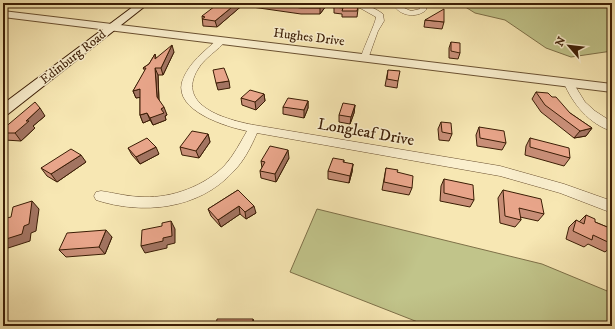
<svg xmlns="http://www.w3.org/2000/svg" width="615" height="329" viewBox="0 0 615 329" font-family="'IM FELL DW Pica',serif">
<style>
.green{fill:#c1c48a;stroke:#7e7048}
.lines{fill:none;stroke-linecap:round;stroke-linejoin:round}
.minor-casing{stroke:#6a5030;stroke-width:1}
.tertiary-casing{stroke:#6a5030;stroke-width:2}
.secondary-casing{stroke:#3b1d05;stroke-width:2}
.minor{fill:#faefce;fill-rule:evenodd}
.tertiary{fill:#faefce;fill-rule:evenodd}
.secondary{fill:#faefce;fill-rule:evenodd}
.wall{fill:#c88e77;stroke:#3b1d05}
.shaded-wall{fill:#a27461;stroke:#3b1d05}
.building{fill:#e8a58a;stroke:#3b1d05}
.labels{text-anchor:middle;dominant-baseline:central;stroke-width:3;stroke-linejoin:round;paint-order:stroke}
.far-street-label{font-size:13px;fill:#3b1d05;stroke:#faefce}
.street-label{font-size:16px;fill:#3b1d05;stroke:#faefce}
</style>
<rect width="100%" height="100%" fill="#f7e7b3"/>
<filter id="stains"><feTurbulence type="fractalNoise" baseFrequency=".005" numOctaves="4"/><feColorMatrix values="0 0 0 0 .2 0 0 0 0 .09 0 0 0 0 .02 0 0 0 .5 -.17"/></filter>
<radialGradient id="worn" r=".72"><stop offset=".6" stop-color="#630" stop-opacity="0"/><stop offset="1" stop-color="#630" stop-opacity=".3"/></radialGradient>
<g class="green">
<path d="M459,3h153v48l-41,6 -25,-9 -41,-28 -30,-7z"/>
<path d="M317,209l225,55 70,29v33h-184l-138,-54z"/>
</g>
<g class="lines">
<defs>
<g id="minor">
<path d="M324,3c21,0 41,-3 59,11l1,7 -6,10 -10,28h-6l-1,-2c2,-8 15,-35 15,-40l-16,-9 -33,-3z"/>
<path d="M399,3h21l7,6c-8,9 -25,8 -32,-2zM405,5l13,2 2,2 -9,2 -9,-4z"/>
<path d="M219,38l7,2c-8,11 -21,17 -28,29 -23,37 29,51 56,56l246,41 64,18 48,17v12l-52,-20 -60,-17 -243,-43c-6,14 -13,28 -24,39 -35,38 -91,43 -137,28l-2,-4 2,-4 5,-1c14,2 28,6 43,6 28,1 61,-11 81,-32 9,-10 15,-22 22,-34 -20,-4 -73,-20 -65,-49 6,-19 23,-31 37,-44z"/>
<path d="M569,80l3,1 13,21 10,9 17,11v9c-22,-6 -40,-28 -48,-48z"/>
</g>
<path id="tertiary" d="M3,11l609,73v8l-609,-75z"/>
<path id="secondary" d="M138,3h11l-141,111 -5,2v-12z"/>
</defs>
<use href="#minor" class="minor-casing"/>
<use href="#tertiary" class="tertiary-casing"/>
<use href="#secondary" class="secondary-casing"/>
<use href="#minor" class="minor"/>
<use href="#tertiary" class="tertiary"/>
<use href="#secondary" class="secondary"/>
</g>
<g class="wall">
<path d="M245,3l-28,24 -14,-1 -1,-10z"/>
<path d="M252,3h74v3l-6,8h-19l-49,-7z"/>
<path d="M332,3h22l4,6 -1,8h-15v-3l-8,-1v-5l-2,-1z"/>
<path d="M425,20l19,2 -2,7 -18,-2z"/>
<path d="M451,42l9,11 -2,6 -9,-1v-10z"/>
<path d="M174,52l-11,23h-5l1,25 8,15 -2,1 1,4 -13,5 -3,-5 -7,3 -3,-8v-18l-4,1 -3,-7 12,-20 -2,-3 6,-4 6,-10 1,4z"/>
<path d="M388,70l10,11 -1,7 -12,-2z"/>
<path d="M536,92l16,5 18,16 22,15 -6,8 -12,2 -33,-26 -9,-13z"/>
<path d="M264,94l1,7 -9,9 -14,-5 -1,-7z"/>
<path d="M308,101v7l-4,10 -21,-4v-7z"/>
<path d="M355,105l-1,8 -4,11 -11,-2v-7z"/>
<path d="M45,116l-12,10 2,2 -14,13 -16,-1 -2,-3v-8z"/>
<path d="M441,122l11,12 -3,7 -10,-1 -1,-11z"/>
<path d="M479,127l27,16 -4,7 -25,-4 -1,-11z"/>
<path d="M208,134l2,8 -11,16 -17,-3 -2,-8z"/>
<path d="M530,138l40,20 -6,8 -39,-11 1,-9z"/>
<path d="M128,148l31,6 -19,10 -8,-9z"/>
<path d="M289,158l-13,24 -15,-4 -1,-7 2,-3 -1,-7z"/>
<path d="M344,160v3l9,1 -1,8 -3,11 -21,-4v-8z"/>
<path d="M86,162l-29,20 -10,-6 -6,-8z"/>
<path d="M386,168l11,4 15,16 -3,7 -27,-5z"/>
<path d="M444,179l30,21 -4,7 -30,-6 1,-15z"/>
<path d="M238,190l18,23 -10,6 -6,-5 -19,13 -10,-11 -3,-7z"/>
<path d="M503,190l41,24 -6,7 -18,-4 1,3 -6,7 -15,-4 -2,-25z"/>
<path d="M586,215l9,7 17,7v17l-7,6 -17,-8 -4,3 -18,-8 3,-12 7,-7 3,2z"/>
<path d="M112,237l-7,17 -39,3 -7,-7z"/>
</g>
<g class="shaded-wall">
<path d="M237,3h8l-28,24 -2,-6z"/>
<path d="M324,3h2v3l-6,8v-6z"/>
<path d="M172,45l2,7 -11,23 -2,-7z"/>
<path d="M155,68l3,7 1,29 -2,-7z"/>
<path d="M229,81l1,7 -12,2 -2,-7z"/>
<path d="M140,89l3,8 -7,1 -3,-7z"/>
<path d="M264,94l1,7 -9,9 -1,-8z"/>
<path d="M308,101v7l-4,10v-8z"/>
<path d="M355,105l-1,8 -4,11 1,-7z"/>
<path d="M164,107l3,8 -2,1 1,4 -13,5 -3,-7 11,-9z"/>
<path d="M40,108l5,8 -12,10 2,2 -14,13 -6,-8 11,-12z"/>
<path d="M147,113l3,7 -7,3 -3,-8z"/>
<path d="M592,128l-6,8 -12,2 6,-7z"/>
<path d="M208,134l2,8 -11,16 -3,-7z"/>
<path d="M156,147l3,7 -19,10 -4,-7z"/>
<path d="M288,150l1,8 -13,24 -1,-8z"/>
<path d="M81,155l5,7 -29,20 -6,-8z"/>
<path d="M353,164l-1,8 -3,11 1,-7z"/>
<path d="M32,201l7,8 -3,22 -5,2 -1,8 -25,8 -2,-2v-7l21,-14z"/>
<path d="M239,206l1,8 -19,13 -3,-7z"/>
<path d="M254,206l2,7 -10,6 -1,-7z"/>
<path d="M171,221l4,8v14l-8,2v3l-22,5 -4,-7 22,-8z"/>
<path d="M106,230l6,7 -7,17 -6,-7z"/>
<path d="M253,319l2,6v1h-3z"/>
</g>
<g class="building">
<path d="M219,3h18l-22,18 -13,-2 3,-2 -3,-1z"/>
<path d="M267,3h57l-4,5h-19z"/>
<path d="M336,3h23l-2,8h-15l1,-3 -9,-1z"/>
<path d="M444,9v13l-19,-2z"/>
<path d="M451,42l9,1v10l-9,-2z"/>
<path d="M172,45l-11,23h-6l2,29 7,10 -3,2 3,4 -14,5 -3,-5 -7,2v-26l-7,2 13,-23h-3l6,-4 6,-10v5z"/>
<path d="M224,68l5,13 -13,2 -3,-13z"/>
<path d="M388,70l12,1 -2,10 -11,-2z"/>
<path d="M250,90l14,4 -9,8 -14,-4z"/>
<path d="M536,92l12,1 4,4h4l14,16 22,15 -12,3 -35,-26z"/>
<path d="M288,98l20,3 -4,9 -21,-3z"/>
<path d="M35,102l5,6 -14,13h3l-14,12h-12v-4z"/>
<path d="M343,103l12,2 -4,12 -12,-2z"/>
<path d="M441,122l10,1 1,11 -10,-2z"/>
<path d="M479,127l25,4 2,12 -26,-5z"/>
<path d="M192,131l16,3 -12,17 -16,-4z"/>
<path d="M147,138l9,9 -20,10 -8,-9z"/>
<path d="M530,138l39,10 1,10 -40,-11z"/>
<path d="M270,146l18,4 -13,24 -15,-3 5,-9 -4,-1z"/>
<path d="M71,149l10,6 -30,19 -10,-6z"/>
<path d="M333,158l11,2 -1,2 10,2 -3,12 -22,-5z"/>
<path d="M386,168l12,2 -1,2 16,4 -1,12 -28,-6z"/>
<path d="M444,179l29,6 1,15 -30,-7z"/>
<path d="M238,190l16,16 -9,6 -6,-6 -21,14 -10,-11z"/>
<path d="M503,190l38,9 3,15 -25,-6 2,12 -16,-4z"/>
<path d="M32,201l-3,23 -5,2 -2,8 -19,6v-21l8,-2 2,-10z"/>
<path d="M586,215l9,4v3l17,7v15l-19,-9 -1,5 -19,-9 3,-11 8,4z"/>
<path d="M171,221l1,15 -9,2v3l-22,5 1,-16 20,-4v-3z"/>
<path d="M106,230l-7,17 -40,3 8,-17z"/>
<path d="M217,319h36l-1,7h-36z"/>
</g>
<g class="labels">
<g class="far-street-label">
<text transform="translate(309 37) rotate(7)">Hughes Drive</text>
<text transform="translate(73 57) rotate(-38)">Edinburg Road</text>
</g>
<g class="street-label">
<text transform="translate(366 132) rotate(10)">Longleaf Drive</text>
</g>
</g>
<rect width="615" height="329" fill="none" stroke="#f7e7b3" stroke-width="16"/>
<rect x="4" y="4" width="607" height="321" fill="none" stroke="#3b1d05" stroke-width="2"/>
<rect x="8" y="8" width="599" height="313" fill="none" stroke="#3b1d05"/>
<g transform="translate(569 46) rotate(298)" stroke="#faefce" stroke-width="3" paint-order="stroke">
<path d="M0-3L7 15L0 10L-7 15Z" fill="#3b1d05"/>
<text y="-6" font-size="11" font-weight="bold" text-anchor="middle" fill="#3b1d05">N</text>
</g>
<rect width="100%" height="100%" filter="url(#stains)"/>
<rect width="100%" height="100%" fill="url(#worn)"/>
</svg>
